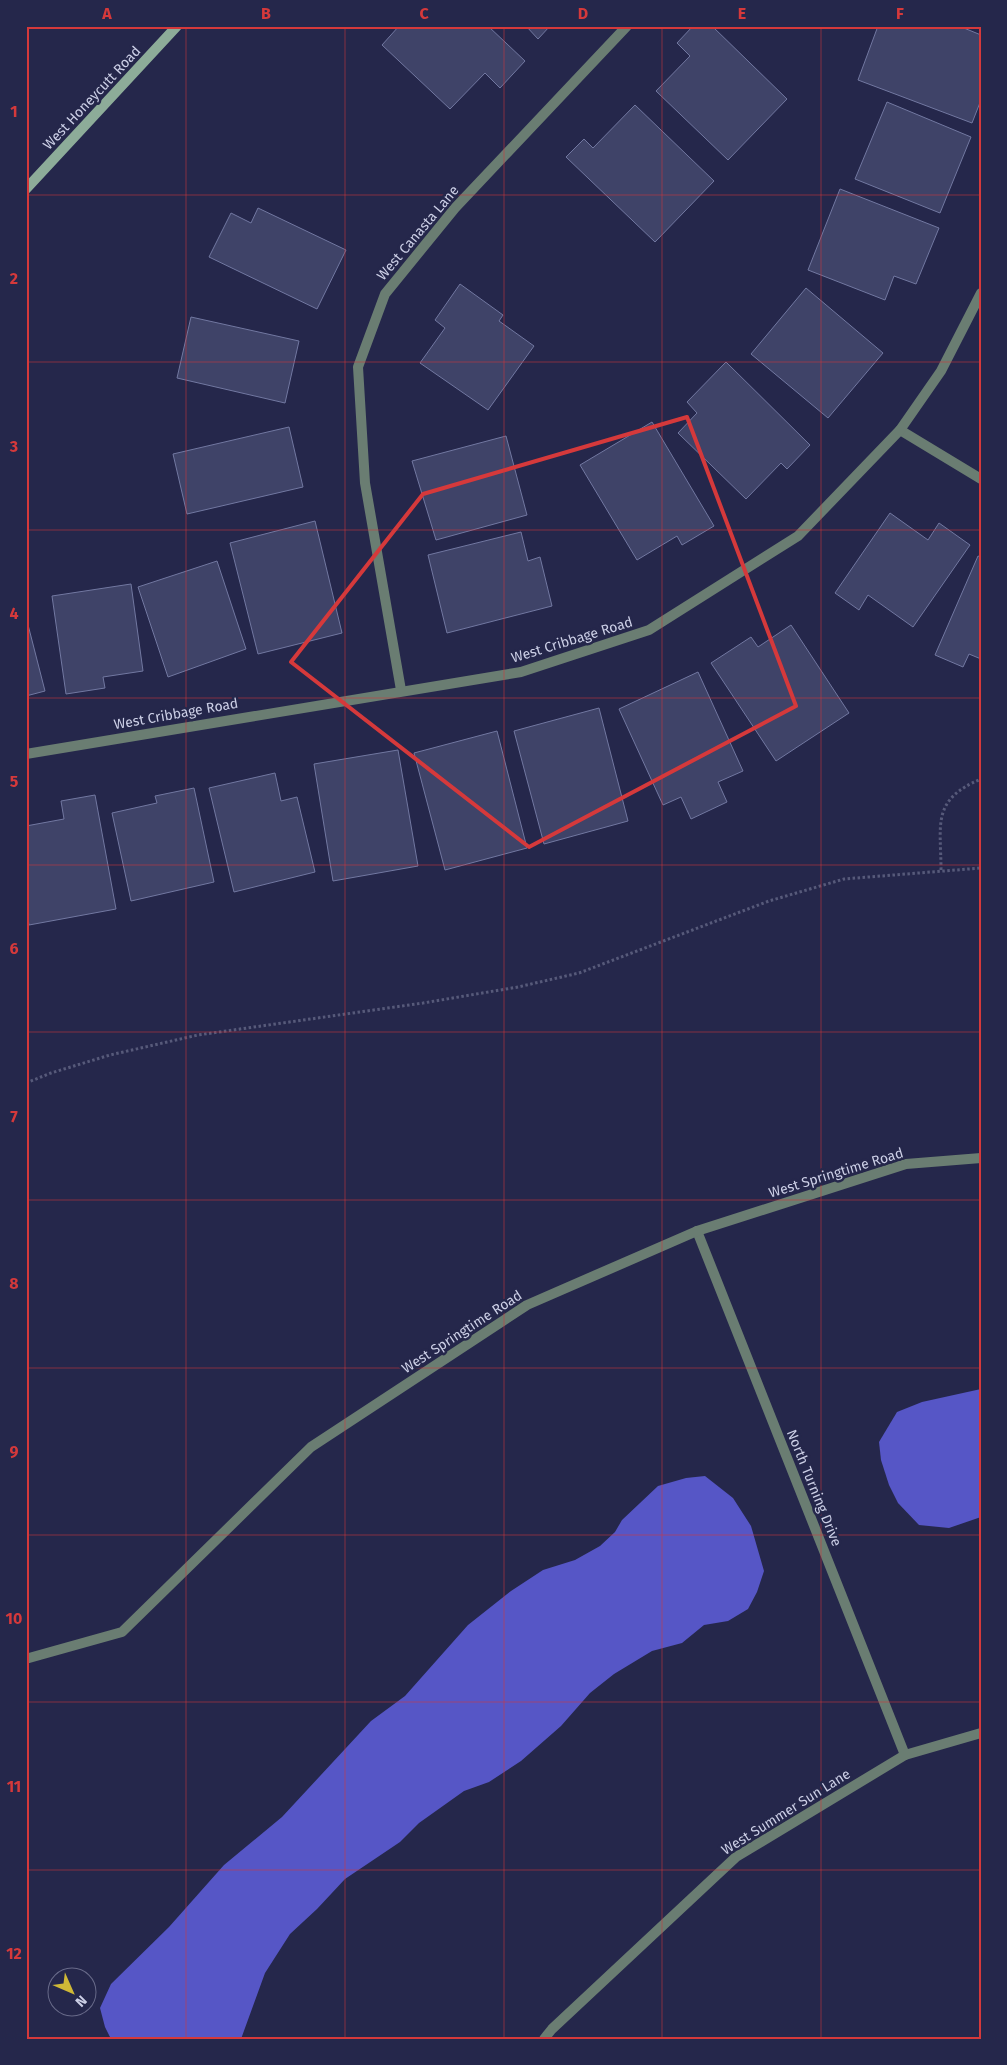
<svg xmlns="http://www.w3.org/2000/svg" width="1007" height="2065" viewBox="0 0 1007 2065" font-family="'Fira Sans',sans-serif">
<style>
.water{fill:#5656c6}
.building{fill:#3f4368;stroke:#7278a1}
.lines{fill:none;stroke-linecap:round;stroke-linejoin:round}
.path{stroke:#575a7a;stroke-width:3;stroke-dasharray:2.5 2.5;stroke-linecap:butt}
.street{stroke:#6a7d72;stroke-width:10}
.secondary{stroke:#8dac99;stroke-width:10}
.marked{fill:none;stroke:#d5393b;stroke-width:4;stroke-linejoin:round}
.grid{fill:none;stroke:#d5393b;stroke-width:1;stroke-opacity:0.55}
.labels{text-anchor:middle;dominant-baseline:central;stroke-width:5;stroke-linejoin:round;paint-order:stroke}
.street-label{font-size:14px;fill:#cccfe6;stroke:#25274b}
.neatline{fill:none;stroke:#d5393b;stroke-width:2}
.grid-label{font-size:16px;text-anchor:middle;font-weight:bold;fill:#d5393b}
</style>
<rect width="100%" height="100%" fill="#25274b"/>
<g class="water">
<path d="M981,1389v128l-32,11 -30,-3 -21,-22 -9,-18 -8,-25 -2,-18 18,-30 25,-10z"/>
<path d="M705,1476l28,22 18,28 13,45 -7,21 -9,17 -20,12 -24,4 -22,18 -30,8 -38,23 -24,19 -29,33 -40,35 -32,21 -25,9 -45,32 -19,19 -55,37 -28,30 -27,25 -25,39 -24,66h-130l-6,-12 -5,-19 11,-24 58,-57 55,-62 58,-48 89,-96 34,-25 63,-71 43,-34 32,-21 32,-10 25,-14 15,-14 7,-12 36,-34 28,-8z"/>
</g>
<g class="building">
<path d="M399,26h89l37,35 -25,27 -15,-15 -35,36 -68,-64z"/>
<path d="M526,26h24l-12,13z"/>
<path d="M693,26h19l75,73 -59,61 -72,-69 34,-35 -13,-13z"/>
<path d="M878,26h81l22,9v65l-9,23 -114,-43z"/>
<path d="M887,102l84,35 -31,76 -85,-34z"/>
<path d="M635,105l79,76 -59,61 -89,-85 18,-18 9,9z"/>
<path d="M840,189l99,39 -23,56 -22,-8 -9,24 -77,-30z"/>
<path d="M258,208l88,42 -29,59 -108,-52 22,-44 20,10z"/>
<path d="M460,284l43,31 -4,6 35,25 -46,64 -68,-47 25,-35 -10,-8z"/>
<path d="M806,288l77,65 -55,65 -77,-64z"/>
<path d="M191,317l108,24 -14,62 -108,-25z"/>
<path d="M726,362l84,83 -23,24 -6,-6 -35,36 -68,-66 19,-20 -10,-11z"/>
<path d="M652,422l62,104 -32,19 -5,-9 -40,24 -57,-95z"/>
<path d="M289,427l14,60 -116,27 -14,-60z"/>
<path d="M506,436l21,79 -91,25 -24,-79z"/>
<path d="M890,513l38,27 11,-17 31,22 -57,82 -45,-32 -9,15 -24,-17z"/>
<path d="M315,521l27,112 -84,21 -28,-111z"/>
<path d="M521,532l7,29 12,-4 12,49 -105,27 -19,-78z"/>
<path d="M978,556l3,1v102l-12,-5 -6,13 -28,-12z"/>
<path d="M217,561l29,88 -78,28 -30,-90z"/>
<path d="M131,584l12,87 -40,6 2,11 -39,6 -14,-98z"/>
<path d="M26,617l19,74 -19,5z"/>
<path d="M791,625l58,88 -73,48 -65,-98 40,-26 7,10z"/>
<path d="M698,672l45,99 -25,11 9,20 -36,17 -10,-22 -18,8 -44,-96z"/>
<path d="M599,708l29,113 -84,23 -30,-113z"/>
<path d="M497,731l30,117 -82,22 -31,-117z"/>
<path d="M398,750l20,116 -85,15 -19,-117z"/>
<path d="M275,773l6,28 16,-4 18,75 -81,20 -25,-104z"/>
<path d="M194,788l20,94 -83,19 -19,-88 45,-10 -2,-7z"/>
<path d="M95,795l21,114 -87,16 -3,-18v-81l38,-7 -3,-18z"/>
</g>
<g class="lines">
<g class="path">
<path d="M941,870c0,-46 -10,-70 40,-91"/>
<path d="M26,1083l25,-10 59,-18 88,-20 225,-32 95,-16 61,-14 190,-72 75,-22 137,-11"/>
</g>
<g class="street">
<path d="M900,430l81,49"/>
<path d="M401,690l-36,-207 -7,-116 27,-73 70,-86 172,-182"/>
<path d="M26,754l495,-82 128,-42 149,-94 102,-106 41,-59 40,-78"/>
<path d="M697,1231l208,524"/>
<path d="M29,1658l93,-26 189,-185 216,-142 170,-74 209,-67 75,-6"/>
<path d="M544,2039l8,-10 184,-172 169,-102 76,-22"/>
</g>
<path class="secondary" d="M26,189l151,-163"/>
</g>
<path class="marked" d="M687,417l109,289 -267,141 -238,-185 132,-168z"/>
<path class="grid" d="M186,26v2013M345,26v2013M504,26v2013M662,26v2013M821,26v2013M26,195h955M26,362h955M26,530h955M26,698h955M26,865h955M26,1032h955M26,1200h955M26,1368h955M26,1535h955M26,1702h955M26,1870h955"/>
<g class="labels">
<g class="street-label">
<text transform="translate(92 98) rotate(-47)">West Honeycutt Road</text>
<text transform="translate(418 233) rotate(-50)">West Canasta Lane</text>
<text transform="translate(572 640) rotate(-17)">West Cribbage Road</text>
<text transform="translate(176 714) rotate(-10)">West Cribbage Road</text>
<text transform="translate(836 1173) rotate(-17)">West Springtime Road</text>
<text transform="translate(462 1332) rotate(-33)">West Springtime Road</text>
<text transform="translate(814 1488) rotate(68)">North Turning Drive</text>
<text transform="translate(786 1812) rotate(-32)">West Summer Sun Lane</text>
</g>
</g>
<rect width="1007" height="2065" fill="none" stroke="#25274b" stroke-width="55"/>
<g transform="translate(72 1992) rotate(135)"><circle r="24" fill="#25274b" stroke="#686a89"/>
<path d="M0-4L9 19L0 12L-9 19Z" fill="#cfb837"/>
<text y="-8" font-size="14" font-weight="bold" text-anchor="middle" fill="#cccfe6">N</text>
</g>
<rect x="28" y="28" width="952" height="2010" class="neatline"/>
<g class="grid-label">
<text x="107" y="19">A</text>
<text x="266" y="19">B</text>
<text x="424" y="19">C</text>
<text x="583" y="19">D</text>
<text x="742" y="19">E</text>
<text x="900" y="19">F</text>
<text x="14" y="117">1</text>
<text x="14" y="284">2</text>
<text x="14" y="452">3</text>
<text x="14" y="619">4</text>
<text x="14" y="787">5</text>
<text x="14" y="954">6</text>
<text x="14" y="1122">7</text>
<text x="14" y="1289">8</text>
<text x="14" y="1457">9</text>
<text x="14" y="1624">10</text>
<text x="14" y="1792">11</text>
<text x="14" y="1959">12</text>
</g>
</svg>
